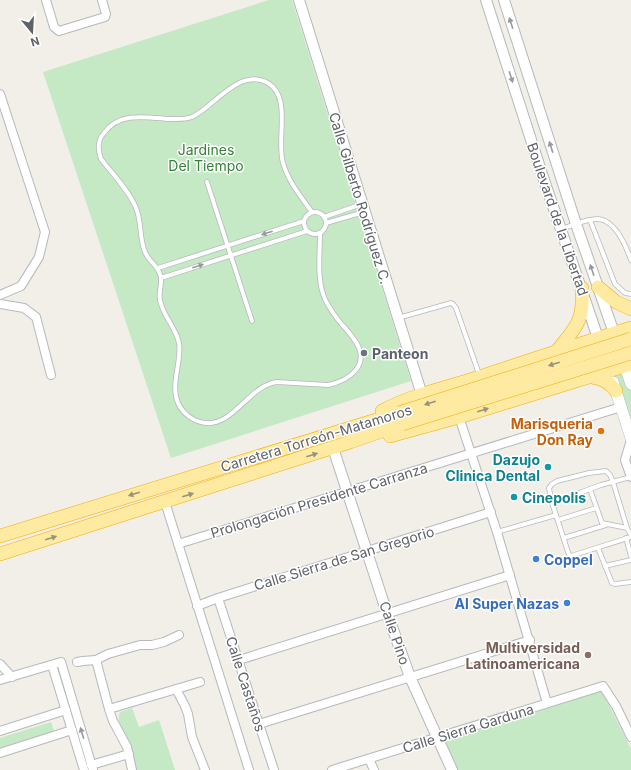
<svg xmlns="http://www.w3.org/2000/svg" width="631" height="770" viewBox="0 0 631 770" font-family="Inter,sans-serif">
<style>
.green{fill:#c5e8c5}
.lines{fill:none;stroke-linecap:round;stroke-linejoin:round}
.service-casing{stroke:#b5b8bc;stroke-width:5.5}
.minor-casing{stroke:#b5b8bc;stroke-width:10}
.tertiary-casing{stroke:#b5b8bc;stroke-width:12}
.secondary-casing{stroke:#b6babf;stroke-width:12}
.trunk-casing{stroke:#f9ab00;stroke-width:14}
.service{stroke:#fff;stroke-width:4}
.minor{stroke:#fff;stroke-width:8}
.tertiary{stroke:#fff;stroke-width:10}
.secondary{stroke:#fff;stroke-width:11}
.trunk{stroke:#feeaa1;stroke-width:13}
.trunk-bridge-casing{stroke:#f9ab00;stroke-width:14;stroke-linecap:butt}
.trunk-bridge{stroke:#feeaa1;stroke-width:13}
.oneway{fill:#979a9d}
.oneway2{fill:#97927c}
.worship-dot{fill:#6b7280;stroke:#fff;stroke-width:1.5}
.food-dot{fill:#e8710a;stroke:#fff;stroke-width:1.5}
.culture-dot{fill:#0f9aa8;stroke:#fff;stroke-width:1.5}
.shop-dot{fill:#3f7fe0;stroke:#fff;stroke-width:1.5}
.education-dot{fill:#8d6e63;stroke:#fff;stroke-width:1.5}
.labels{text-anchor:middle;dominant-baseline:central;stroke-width:3;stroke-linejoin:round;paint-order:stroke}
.park-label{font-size:14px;fill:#348238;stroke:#fff}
.street-label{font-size:14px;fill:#5f6368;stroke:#fff}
.worship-label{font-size:14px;font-weight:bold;fill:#5b616d;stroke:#fff;text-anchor:start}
.food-label{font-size:14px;font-weight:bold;fill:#c56008;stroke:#fff;text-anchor:end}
.culture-label{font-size:14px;font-weight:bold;fill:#0d838f;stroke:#fff;text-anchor:end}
.shop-label{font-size:14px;font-weight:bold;fill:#366cbe;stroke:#fff;text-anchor:start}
.education-label{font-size:14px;font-weight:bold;fill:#785e54;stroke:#fff;text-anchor:end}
</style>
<rect width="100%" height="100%" fill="#f1efe8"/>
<g class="green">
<path d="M269,0h23l119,381 -240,77 -128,-386z"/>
<path d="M622,369l9,22v39l-18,-57z"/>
<path d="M602,691l29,58v21h-175l-14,-28z"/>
<path d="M132,708l7,19 20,-7 16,50h-39l-6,-24 -11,-25v-5l1,-4z"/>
<path d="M51,722l4,12 -55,16v-12z"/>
</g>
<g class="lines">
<defs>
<g id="service">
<path d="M207,182l45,139"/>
<path d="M312,212c-11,-15 -24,-31 -29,-49 -7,-23 9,-66 -15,-80 -29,-16 -54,24 -76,34 -8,3 -16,2 -24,2 -23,-2 -49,-7 -64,14 -7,8 -6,16 -3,26 11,14 29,33 35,49 6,14 3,30 9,44 4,10 15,15 16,26 1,9 -4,17 0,26 4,14 15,24 18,39 3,19 -9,41 -1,60 5,11 16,19 28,20 27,3 44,-38 71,-41l51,3c10,-2 20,-6 27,-14 16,-18 -5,-37 -16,-50 -6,-8 -13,-17 -16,-27 -6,-19 -3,-41 -3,-61"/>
<circle cx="315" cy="223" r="11"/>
<path d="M324,217l38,-13"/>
<path d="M590,220l25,64 10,9 6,1"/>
<path d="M326,223l38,-11"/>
<path d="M561,229c11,-3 24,-10 36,-10 18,0 29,27 34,41"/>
<path d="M158,268l146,-47"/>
<path d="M161,278l146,-47"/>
<path d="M398,318l53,-15 2,1 3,4 23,66"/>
<path d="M590,489l12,34 25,5 4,7"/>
<path d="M552,503l49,-18 30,-8"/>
<path d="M558,520l38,-12"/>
<path d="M627,528l-14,-46 -3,-7 -4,-4 -17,2 -32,8 -5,3 -3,4 3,15 17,52 2,1 60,-19"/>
<path d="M497,532l59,-17"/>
<path d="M564,538l42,-13"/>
<path d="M626,538l5,18"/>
<path d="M598,548l14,35 3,1 16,-2"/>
<path d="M605,566l26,-6"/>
</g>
<g id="minor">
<path d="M46,0l8,27 5,4 46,-14 1,-3 -4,-14"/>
<path d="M0,94l45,138 -6,25 -18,29 -21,9"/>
<path d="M0,304l24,4 12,9 15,58"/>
<path d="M459,417l38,115 50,171"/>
<path d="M631,440l-6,20 6,17"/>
<path d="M165,502l84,268"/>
<path d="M178,544c148,-45 295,-92 443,-137"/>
<path d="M218,598l56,172"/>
<path d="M197,606l21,-8 273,-86"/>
<path d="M96,660l13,49 4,12 14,26 5,23"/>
<path d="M239,660l271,-85"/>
<path d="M77,662l6,-1 13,-1 12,-6 32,-9h12l12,-3 15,-7"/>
<path d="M0,664l12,13"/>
<path d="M52,665l32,105"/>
<path d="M0,680l61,-18 32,108"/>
<path d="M176,689l9,17 3,8 4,23 13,33"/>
<path d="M109,709l91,-27"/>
<path d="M259,724l271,-84"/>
<path d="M0,731l66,-21"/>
<path d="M0,753l72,-23"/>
<path d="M369,759l5,11"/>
<path d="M91,765l38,-11"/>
<path d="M332,770l271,-84 13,20 15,31"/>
</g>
<g id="tertiary">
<path d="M299,0l123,395"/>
<path d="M486,0l57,177 55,161"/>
<path d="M504,0l72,224 38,109"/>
<path d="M333,448l54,165 23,64 42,93"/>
</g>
<g id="secondary">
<path d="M622,358l9,26"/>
<path d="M613,382l18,56"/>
</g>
<g id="trunk">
<path d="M598,287l18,15 15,7"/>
<path d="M557,351c20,-25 27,-30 25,-63"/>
<path d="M592,377c10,1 18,6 24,14"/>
<path d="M382,411c30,-16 66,-24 98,-34 50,-17 100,-33 151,-49"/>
<path d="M390,436l69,-19 172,-53"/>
<path d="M0,536l399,-123"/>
<path d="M0,554l350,-112 52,-18"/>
</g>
</defs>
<use href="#service" class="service-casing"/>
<use href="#minor" class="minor-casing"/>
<use href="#tertiary" class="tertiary-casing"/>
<use href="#secondary" class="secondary-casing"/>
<use href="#trunk" class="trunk-casing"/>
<use href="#service" class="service"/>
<use href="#minor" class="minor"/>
<use href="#tertiary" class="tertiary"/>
<use href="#secondary" class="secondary"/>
<use href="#trunk" class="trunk"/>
<defs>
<g id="trunk-bridge">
<path d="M399,413l232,-74"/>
<path d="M402,424l229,-71"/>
</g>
</defs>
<use href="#trunk-bridge" class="trunk-bridge-casing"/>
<use href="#trunk-bridge" class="trunk-bridge"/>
</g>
<defs><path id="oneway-solid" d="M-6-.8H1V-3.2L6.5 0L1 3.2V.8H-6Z"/></defs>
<g class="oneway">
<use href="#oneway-solid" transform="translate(511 23) rotate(-108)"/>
<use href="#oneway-solid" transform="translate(511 77) rotate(72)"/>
<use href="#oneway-solid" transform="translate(551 147) rotate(-108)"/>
<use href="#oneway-solid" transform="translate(267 233) rotate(162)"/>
<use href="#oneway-solid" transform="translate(198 266) rotate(-18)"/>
<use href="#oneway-solid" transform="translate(592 270) rotate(-109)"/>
<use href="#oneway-solid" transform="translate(82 733) rotate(-107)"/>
</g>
<g class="oneway2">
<use href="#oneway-solid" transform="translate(554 364) rotate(162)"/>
<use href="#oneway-solid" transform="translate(430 403) rotate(162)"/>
<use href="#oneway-solid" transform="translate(483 410) rotate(-17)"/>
<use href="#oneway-solid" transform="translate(312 455) rotate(-18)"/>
<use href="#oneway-solid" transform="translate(134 494) rotate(163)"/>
<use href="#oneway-solid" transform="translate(188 495) rotate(-18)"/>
<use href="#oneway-solid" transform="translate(51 538) rotate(-17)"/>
</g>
<circle class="worship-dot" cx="364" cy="353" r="4"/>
<circle class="food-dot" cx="601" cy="431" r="4"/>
<g class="culture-dot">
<circle cx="548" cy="467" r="4"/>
<circle cx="514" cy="497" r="4"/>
</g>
<g class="shop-dot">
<circle cx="536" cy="559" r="4"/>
<circle cx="567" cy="603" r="4"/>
</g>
<circle class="education-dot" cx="588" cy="655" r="4"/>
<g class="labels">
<g class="park-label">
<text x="206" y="149">Jardines<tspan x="206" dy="16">Del Tiempo</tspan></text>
</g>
<g class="street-label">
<text transform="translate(360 198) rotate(73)">Calle Gilberto Rodríguez C.</text>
<text transform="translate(558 219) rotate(71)">Boulevard de la Libertad</text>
<text transform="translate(316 438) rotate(-17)">Carretera Torreón-Matamoros</text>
<text transform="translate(319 500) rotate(-17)">Prolongación Presidente Carranza</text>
<text transform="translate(344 558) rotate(-17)">Calle Sierra de San Gregorio</text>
<text transform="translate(395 633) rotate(71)">Calle Pino</text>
<text transform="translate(246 684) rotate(72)">Calle Castaños</text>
<text transform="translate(468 728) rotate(-17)">Calle Sierra Garduna</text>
</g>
<g class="worship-label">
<text x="372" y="353">Panteon</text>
</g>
<g class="food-label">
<text x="593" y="423">Marisqueria<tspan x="593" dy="16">Don Ray</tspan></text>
</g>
<g class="culture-label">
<text x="540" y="459">Dazujo<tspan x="540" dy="16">Clinica Dental</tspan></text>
<text x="522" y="497" text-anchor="start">Cinepolis</text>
</g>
<g class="shop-label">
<text x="544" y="559">Coppel</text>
<text x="559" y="603" text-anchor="end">Al Super Nazas</text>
</g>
<g class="education-label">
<text x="580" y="647">Multiversidad<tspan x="580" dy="16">Latinoamericana</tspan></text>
</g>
</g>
<g transform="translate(32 32) rotate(162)" stroke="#ffffff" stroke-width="3" paint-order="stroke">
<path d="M0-3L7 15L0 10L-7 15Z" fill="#5f6368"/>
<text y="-6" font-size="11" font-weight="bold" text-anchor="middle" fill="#5f6368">N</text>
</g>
</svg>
